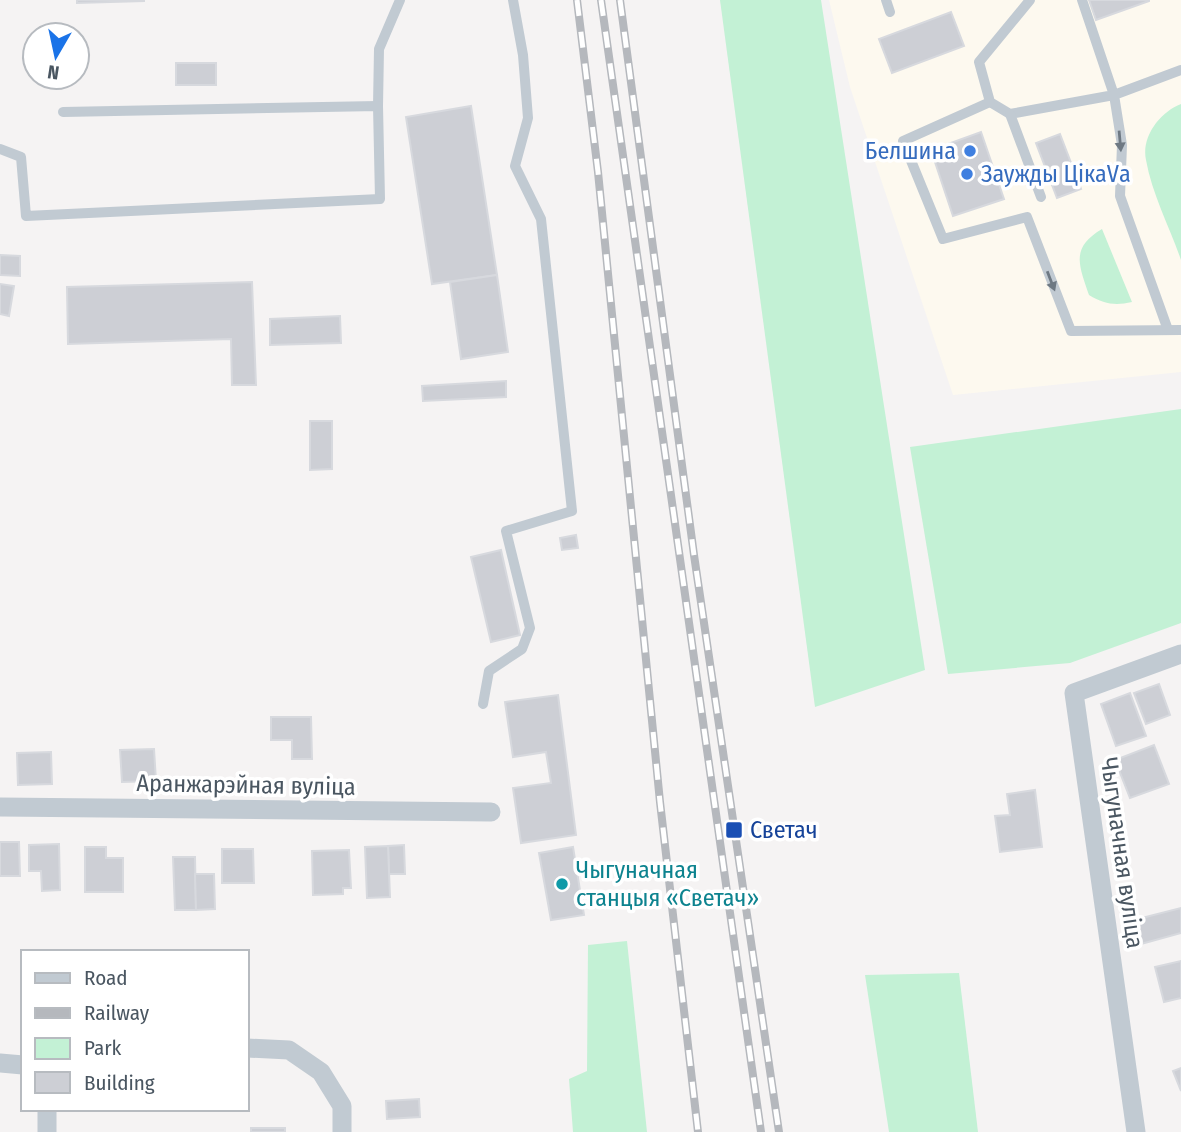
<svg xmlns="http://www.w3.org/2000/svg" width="1181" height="1132" viewBox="0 0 1181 1132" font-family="'Fira Sans Condensed',sans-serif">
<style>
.commercial{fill:#fdf9ef}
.green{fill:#c3f1d5}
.building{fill:#cdcfd5;stroke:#d7d9de;stroke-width:2}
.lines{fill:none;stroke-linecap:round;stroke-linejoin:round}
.lane{stroke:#c1cad2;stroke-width:10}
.street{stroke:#c1cad2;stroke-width:19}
.rail-casing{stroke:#b5b8bd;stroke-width:8}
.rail{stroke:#fff;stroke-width:5;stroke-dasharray:16;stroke-linecap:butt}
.oneway{fill:#6e7983}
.shop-dot{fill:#3f7fe0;stroke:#fff;stroke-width:2.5}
.transit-dot{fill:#1a4fb4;stroke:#fff;stroke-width:2.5}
.culture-dot{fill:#0f9aa8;stroke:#fff;stroke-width:2.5}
.labels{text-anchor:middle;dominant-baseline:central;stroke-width:7;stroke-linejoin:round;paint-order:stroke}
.shop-label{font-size:24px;fill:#366cbe;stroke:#fff;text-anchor:end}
.street-label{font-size:24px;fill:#4a5661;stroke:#fff}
.transit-label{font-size:24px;fill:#164399;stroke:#fff;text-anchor:start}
.culture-label{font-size:24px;fill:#0d838f;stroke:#fff;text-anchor:start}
</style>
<rect width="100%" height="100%" fill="#f5f3f3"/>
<path class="commercial" d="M829,0h352v372l-228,23 -103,-308z"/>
<g class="green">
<path d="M720,0h101l104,670 -110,37z"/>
<path d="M1181,104v156c-11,-32 -29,-66 -35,-100 -5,-23 14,-48 35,-56z"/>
<path d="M1102,229l30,73c-17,4 -28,2 -43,-7 -10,-30 -19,-47 13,-66z"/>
<path d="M1181,409v214l-111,40 -122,11 -38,-227z"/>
<path d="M627,941l20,191h-74l-4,-53 18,-8 1,-126z"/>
<path d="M959,973l19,159h-89l-24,-157z"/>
</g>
<g class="building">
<path d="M77,0h67v1l-67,2z"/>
<path d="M1089,0h60v1l-53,19z"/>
<path d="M951,12l13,34 -72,27 -13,-34z"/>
<rect x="176" y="63" width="40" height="22"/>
<path d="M471,106l26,169 -65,9 -26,-167z"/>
<path d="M981,132l23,67 -51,17 -22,-66z"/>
<path d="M1060,134l21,55 -24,9 -21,-55z"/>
<path d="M0,255l20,1v20l-20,-1z"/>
<path d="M497,275l11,77 -47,7 -11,-77z"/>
<path d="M252,282l4,103h-24l-1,-46 -163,5 -1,-57z"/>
<path d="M0,284l14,2 -5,30 -9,-2z"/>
<path d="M340,316l1,27 -71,2v-26z"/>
<path d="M506,381v16l-83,4 -1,-15z"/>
<path d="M310,421h22v48l-22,1z"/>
<path d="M576,535l2,13 -16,2 -2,-12z"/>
<path d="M501,550l19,85 -29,7 -20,-85z"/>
<path d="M1159,684l11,31 -24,9 -12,-31z"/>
<path d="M1130,693l16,43 -30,10 -15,-42z"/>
<path d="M558,695l18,140 -55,8 -8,-55 38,-5 -5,-31 -33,5 -8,-55z"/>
<path d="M271,717h40l1,42h-20v-19h-21z"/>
<path d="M1154,745l15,39 -39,14 -15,-38z"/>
<path d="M154,749l2,32 -34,1 -2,-32z"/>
<path d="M51,752l1,32 -34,1 -1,-32z"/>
<path d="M1035,790l7,57 -42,5 -5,-36 15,-1 -3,-21z"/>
<path d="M0,842h19l1,34h-20z"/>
<path d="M59,844l1,46 -18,1 -1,-20h-12v-26z"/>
<path d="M404,845l1,29h-16l-1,-28z"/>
<path d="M388,846l2,51 -23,1 -2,-51z"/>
<path d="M85,847h21v11h17v34h-38z"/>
<path d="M573,847l11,68 -33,5 -12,-67z"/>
<path d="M222,849h31l1,34h-32z"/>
<path d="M349,850l2,38h-8v6l-30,1 -1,-44z"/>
<path d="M173,857h22l1,53h-21z"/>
<path d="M195,874h19l1,35 -19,1z"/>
<path d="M1181,908v25l-40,11 -7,-24z"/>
<path d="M1181,961v37l-17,4 -9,-35z"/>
<path d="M1181,1068v23l-8,-20z"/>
<path d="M419,1099l1,18 -33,2 -1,-18z"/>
<rect x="251" y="1128" width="34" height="4"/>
</g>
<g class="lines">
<g class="lane">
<path d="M886,0l4,12"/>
<path d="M1030,0l-51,62 11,40 20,12 104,-19 -32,-95"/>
<path d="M990,102l-87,39 40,98 84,-22 44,114 110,-1"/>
<path d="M378,106l1,-57 21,-49"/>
<path d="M1010,114l31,83"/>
<path d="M0,149l21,8 5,59 354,-17 -2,-93 -315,6"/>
<path d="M1168,330l-48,-134 2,-51 -8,-50 67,-25"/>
<path d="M483,704l6,-33 33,-22 8,-21 -24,-97 66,-20 -31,-292 -26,-53 13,-48 -5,-63 -10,-55"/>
</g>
<g class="street">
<path d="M0,807l491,5"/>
<path d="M247,1048l42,2 32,22 21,34v26"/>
<path d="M0,1063l23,2"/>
<path d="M47,1132v-23"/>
<path d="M1136,1132l-62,-439 107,-39"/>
</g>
<defs>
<g id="rail">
<path d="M577,0l21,172 62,630 38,330"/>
<path d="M601,0l160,1132"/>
<path d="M620,0l74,555 85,577"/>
</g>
</defs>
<use href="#rail" class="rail-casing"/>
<use href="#rail" class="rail"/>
</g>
<defs><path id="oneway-solid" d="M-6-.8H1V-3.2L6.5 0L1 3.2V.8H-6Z" transform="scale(1.75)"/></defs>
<g class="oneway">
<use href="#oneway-solid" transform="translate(1120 141) rotate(85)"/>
<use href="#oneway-solid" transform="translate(1051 281) rotate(69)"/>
</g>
<g class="shop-dot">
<circle cx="970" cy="151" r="7"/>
<circle cx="967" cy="174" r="7"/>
</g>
<rect class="transit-dot" x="725" y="821" width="18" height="18" rx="3.5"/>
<circle class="culture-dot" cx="562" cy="884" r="7"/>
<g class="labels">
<g class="shop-label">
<text x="956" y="151">Белшина</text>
<text x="981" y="174" text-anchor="start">Заужды ЦікаVа</text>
</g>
<g class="street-label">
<text transform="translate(246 785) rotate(1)">Аранжарэйная вуліца</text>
<text transform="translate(1122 853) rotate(82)">Чыгуначная вуліца</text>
</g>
<g class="transit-label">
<text x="750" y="830">Светач</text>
</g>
<g class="culture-label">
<text x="576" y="870">Чыгуначная<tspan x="576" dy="28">станцыя «Светач»</tspan></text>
</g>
</g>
<rect x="21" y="950" width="228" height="161" fill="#ffffff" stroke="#b7bbc0" stroke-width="2"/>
<rect x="35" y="973" width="35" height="10" fill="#c1cad2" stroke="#b7bbc0" stroke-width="2"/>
<text x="84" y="985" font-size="21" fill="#4a5661">Road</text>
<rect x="35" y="1008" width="35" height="10" fill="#b5b8bd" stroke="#b7bbc0" stroke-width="2"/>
<text x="84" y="1020" font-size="21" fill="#4a5661">Railway</text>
<rect x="35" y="1038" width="35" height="21" fill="#c3f1d5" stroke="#b7bbc0" stroke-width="2"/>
<text x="84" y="1055" font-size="21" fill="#4a5661">Park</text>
<rect x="35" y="1072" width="35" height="21" fill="#cdcfd5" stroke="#b7bbc0" stroke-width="2"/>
<text x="84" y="1090" font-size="21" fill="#4a5661">Building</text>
<g transform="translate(56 56) rotate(189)"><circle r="33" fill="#ffffff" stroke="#b7bbc0" stroke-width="2"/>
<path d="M0-5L12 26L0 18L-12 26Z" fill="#1a73e8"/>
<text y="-10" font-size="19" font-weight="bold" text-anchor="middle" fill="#4a5661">N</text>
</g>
</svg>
